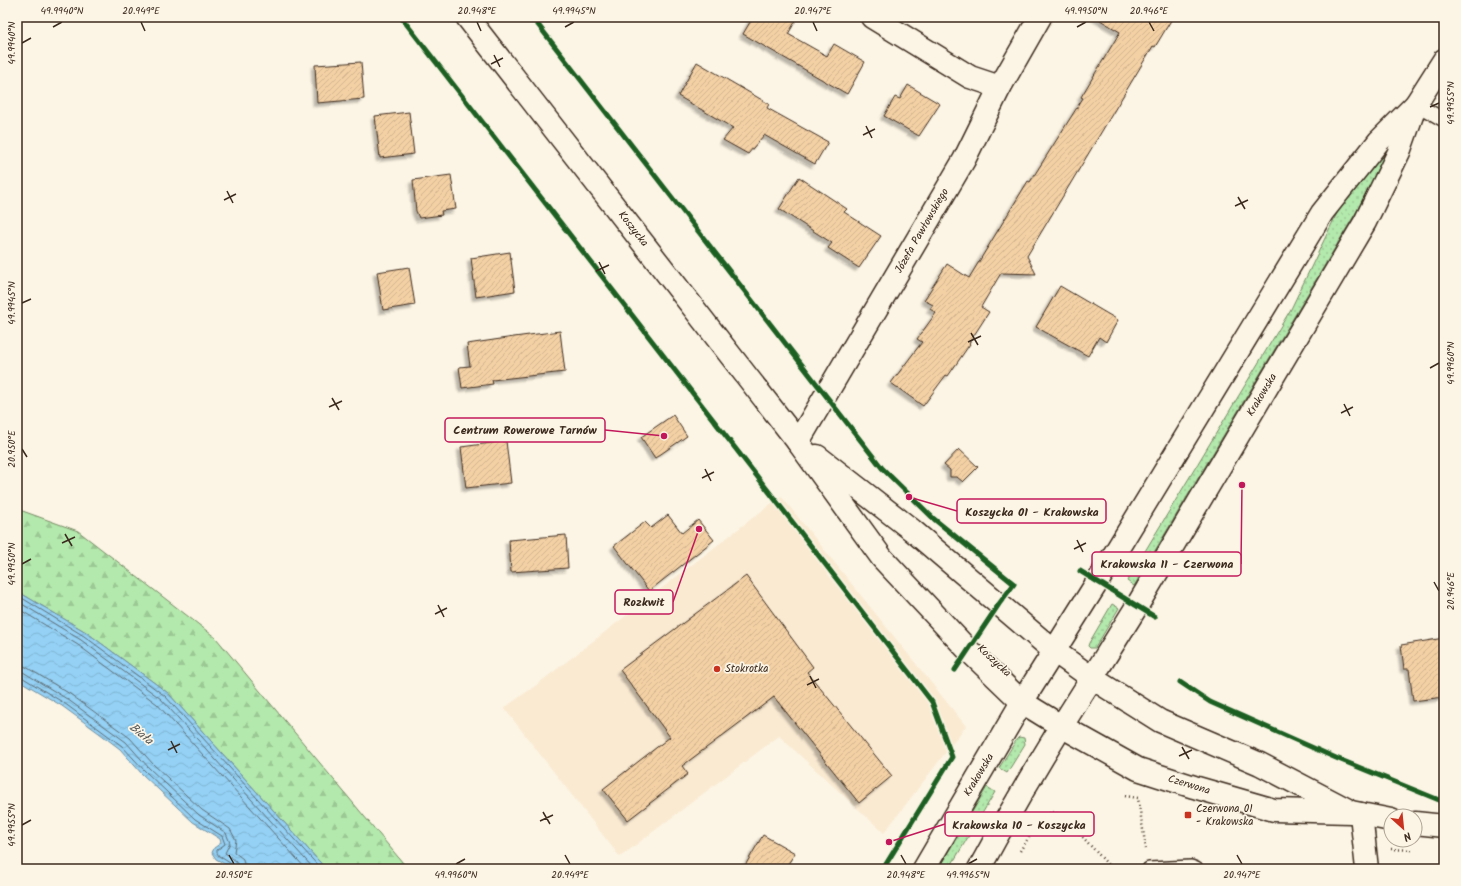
<svg xmlns="http://www.w3.org/2000/svg" width="1461" height="886" viewBox="0 0 1461 886" font-family="Kalam,sans-serif">
<style>
.built{fill:#faead2}
.grass{fill:url(#grass-dots);stroke:#778a65}
.forest{fill:url(#forest-firs);stroke:#778a65}
.water{fill:url(#water-waves);stroke:#708e9f}
.lines{fill:none;stroke-linecap:round;stroke-linejoin:round}
.shore{stroke:#5f6d74;stroke-width:1}
.building{fill:url(#building-hatch);stroke:#3b2a1e;filter:url(#shadow)}
.service-casing{stroke:#3b2a1e;stroke-width:16}
.minor-casing{stroke:#3b2a1e;stroke-width:25}
.tertiary-casing{stroke:#3b2a1e;stroke-width:25}
.secondary-casing{stroke:#3b2a1e;stroke-width:25}
.path{stroke:#3b2a1e;stroke-width:2.5;stroke-dasharray:1 3;stroke-linecap:butt}
.service{stroke:#fcf5e5;stroke-width:13}
.minor{stroke:#fcf5e5;stroke-width:22}
.tertiary{stroke:#fcf5e5;stroke-width:22}
.secondary{stroke:#fcf5e5;stroke-width:22}
.cycleway-casing{stroke:#fcf5e5;stroke-width:8}
.cycleway{stroke:#1b5e20;stroke-width:5}
.ticks{fill:none;stroke:#3b2a1e;stroke-width:1.5}
.poi-dot{fill:#c8321e;stroke:#fcf5e5;stroke-width:1.5}
.labels{text-anchor:middle;dominant-baseline:central;stroke-width:3.5;stroke-linejoin:round;paint-order:stroke}
.street-label{font-size:11px;fill:#3b2a1e;stroke:#fcf5e5}
.poi-label{font-size:11px;fill:#3b2a1e;stroke:#fcf5e5;text-anchor:start}
.water-label{font-size:12px;font-style:italic;fill:#515454;stroke:#fcf5e5}
.leader{fill:none;stroke:#c2185b;stroke-width:1.5}
.callout-dot{fill:#c2185b;stroke:#fcf5e5;stroke-width:1.5}
.callout{fill:#fcf5e5;stroke:#c2185b;stroke-width:1.5}
.callout-label{font-size:12px;text-anchor:middle;font-weight:bold;fill:#3b2a1e}
.neatline{fill:none;stroke:#3b2a1e;stroke-width:1.5}
.ticks-label{font-size:10px;text-anchor:middle;fill:#3b2a1e}
</style>
<defs>
<pattern id="grass-dots" width="8" height="8" patternUnits="userSpaceOnUse"><rect width="8" height="8" fill="#b3e9ac"/><path d="M2 2h.1M6 6h.1" fill="none" stroke="#9bc894" stroke-width="1.8" stroke-linecap="round"/></pattern>
<pattern id="forest-firs" width="22" height="20" patternUnits="userSpaceOnUse"><rect width="22" height="20" fill="#b3e9ac"/><path d="M5 1l3.5 6h-7zM16 11l3.5 6h-7z" fill="#9bc894"/></pattern>
<pattern id="water-waves" width="16" height="10" patternUnits="userSpaceOnUse"><rect width="16" height="10" fill="#94d1f5"/><path d="M0 5q4-4 8 0t8 0" fill="none" stroke="#80b4d2"/></pattern>
<pattern id="building-hatch" width="6" height="6" patternUnits="userSpaceOnUse"><rect width="6" height="6" fill="#f4d1a5"/><path d="M-1 1l2-2M0 6l6-6M5 7l2-2" fill="none" stroke="#d2b48e"/></pattern>
<filter id="shadow"><feDropShadow dx="-3.5" dy="3.5" stdDeviation="1" flood-color="#0004"/></filter>
</defs>
<rect width="100%" height="100%" fill="#fcf5e5"/>
<filter id="ink" filterUnits="userSpaceOnUse"><feTurbulence type="fractalNoise" baseFrequency=".025" numOctaves="2"/><feDisplacementMap in="SourceGraphic" scale="8" xChannelSelector="R" yChannelSelector="G"/><feConvolveMatrix kernelMatrix="1 2 1 2 8 2 1 2 1" color-interpolation-filters="sRGB"/></filter>
<g filter="url(#ink)">
<path class="built" d="M781,496l185,230 -82,107 -105,-97 -159,121 -116,-149 31,-22z"/>
<g class="grass">
<path d="M1396,128l9,2 -271,456 -7,-5 164,-272 47,-98z"/>
<path d="M1112,604l7,4 -24,40h-5l-2,-2 1,-3z"/>
<path d="M1019,737l5,1 1,6 -18,29 -8,-5 18,-29z"/>
<path d="M987,787l8,5 -46,77h-11z"/>
</g>
<path class="forest" d="M17,509l61,22 138,107 192,231h-82l-158,-176 -82,-61 -69,-41z"/>
<path class="water" d="M17,591l69,41 82,61 158,176h-92l-18,-10 -4,-6 2,-5 7,-5 -1,-4 -27,-17 -51,-48 -22,-25 -21,-16 -37,-27 -45,-27z"/>
<g class="lines">
<g class="shore">
<path d="M17,595l67,41 81,60 156,173"/>
<path d="M17,601l64,39 80,59 153,170"/>
<path d="M17,608l61,37 79,59 149,165"/>
<path d="M17,665l9,2 44,27 60,44 23,26 49,46 28,19 6,11 -2,12 9,7 2,10"/>
<path d="M17,671l6,1 44,27 59,43 23,26 50,47 27,18 4,10 -5,10 11,8 3,8"/>
<path d="M17,676h3l44,27 58,43 23,25 50,48 27,17 3,8 -8,6v3l2,3 14,9 1,4"/>
</g>
</g>
<g class="building">
<path d="M753,17h45l-10,17 39,22 7,-12 31,18 -18,32 -104,-60z"/>
<path d="M1095,17h78l-18,30 -2,-1 -126,210 9,18 -35,-1 -20,34 8,5 -20,31 1,1 -22,32 -2,-1 -23,31 -32,-23 31,-41 -5,-3 19,-26 -6,-4 3,-4 -9,-5 23,-36 22,14 59,-97 2,1 53,-84 -2,-1 39,-65z"/>
<path d="M361,62l3,37 -47,4 -2,-38z"/>
<path d="M697,62l72,42 -2,4 61,34 -13,22 -51,-29 -16,19 -25,-14 10,-12 -55,-32z"/>
<path d="M908,85l32,19 -21,32 -35,-20 11,-19 5,2z"/>
<path d="M409,112l5,42 -34,4 -5,-42z"/>
<path d="M451,175l5,34 -15,2 1,4 -23,3 -3,-7 -3,-31z"/>
<path d="M799,177l48,32 -3,3 37,24 -22,32 -31,-20 4,-5 -53,-34z"/>
<path d="M510,252l5,39 -39,6 -5,-39z"/>
<path d="M409,267l6,38 -32,5 -6,-38z"/>
<path d="M1060,286l58,34 -12,22 -7,-5 -11,19 -52,-29z"/>
<path d="M560,331l5,41 -73,8 1,4 -31,4 -3,-21 11,-1 -3,-22 47,-7z"/>
<path d="M673,415l14,21 -32,22 -14,-21z"/>
<path d="M506,441l5,42 -45,5 -5,-41z"/>
<path d="M959,449l19,18 -15,15 -6,-5h-7v-7l-6,-5z"/>
<path d="M668,515l14,18 16,-13 16,20 -65,51 -35,-45 31,-24 6,6z"/>
<path d="M566,535l2,33 -57,4 -2,-32z"/>
<path d="M746,576l67,91 -6,5 85,104 -33,27 -85,-106 -92,69 6,8 -60,46 -25,-31 67,-52 -50,-67z"/>
<path d="M1444,638v59l-31,4 -4,-32h-5l-3,-24z"/>
<path d="M763,835l32,18 -10,16h-42z"/>
</g>
<g class="lines">
<defs>
<g id="service">
<path d="M1416,104l28,16"/>
<path d="M1149,869l42,-2 5,2"/>
</g>
<g id="minor">
<path d="M872,17l98,60 30,10"/>
<path d="M798,442l166,-282 36,-73 40,-70"/>
<path d="M1361,814l6,55"/>
</g>
<g id="tertiary">
<path d="M467,17l331,425 84,116 86,92 54,52 -98,167"/>
<path d="M817,456l95,74 142,121 38,27c-40,62 -78,126 -113,191"/>
</g>
<g id="secondary">
<path d="M1346,809l-86,-45 -100,-43 -68,-43 45,-72 228,-384 34,-70 17,-48 28,-44"/>
<path d="M1391,820l-40,-8 -77,-2 -80,-23 -56,-18 -77,-43 -39,-24 76,-121 224,-368 57,-72 37,-37"/>
<path d="M1415,823l29,3"/>
</g>
</defs>
<use href="#service" class="service-casing"/>
<use href="#minor" class="minor-casing"/>
<use href="#tertiary" class="tertiary-casing"/>
<use href="#secondary" class="secondary-casing"/>
<g class="path">
<path d="M1125,796l13,2 8,51"/>
<path d="M1391,849l21,1"/>
<path d="M1020,851l11,-17 21,-23 14,8 46,50"/>
</g>
<use href="#service" class="service"/>
<use href="#minor" class="minor"/>
<use href="#tertiary" class="tertiary"/>
<use href="#secondary" class="secondary"/>
<defs>
<g id="cycleway">
<path d="M401,17l531,685 20,55 -69,112"/>
<path d="M532,17l350,451 52,51 80,65 -15,20 -44,66"/>
<path d="M1080,571l75,46"/>
<path d="M1180,682l30,20 126,56 108,44"/>
</g>
</defs>
<use href="#cycleway" class="cycleway-casing"/>
<use href="#cycleway" class="cycleway"/>
</g>
</g>
<path class="ticks" d="M141,22l4,9M477,22l4,9M813,22l4,9M1149,22l5,9M53,27l9,-5M565,27l9,-5M1077,27l9,-5M22,43l9,-5M494,55l6,12M491,64l12,-6M1430,107l9,-4M866,126l6,12M863,135l12,-6M227,191l6,12M1238,197l7,12M224,200l12,-6M1235,206l13,-6M599,262l6,12M596,271l13,-6M22,303l9,-4M971,333l7,12M968,342l13,-6M1430,368l9,-5M332,398l7,12M1344,404l6,12M329,407l13,-6M1341,413l12,-6M22,449l5,8M705,469l6,12M702,478l12,-6M65,534l7,12M1077,540l6,12M62,543l13,-6M1074,549l12,-6M22,564l9,-5M1434,582l5,9M438,605l6,12M435,614l12,-6M810,676l6,12M807,685l12,-6M171,741l6,12M1182,747l7,12M168,750l12,-6M1179,756l13,-6M543,812l7,12M540,821l13,-6M22,825l9,-5M229,855l5,9M565,855l5,9M901,855l5,9M1237,855l5,9M456,864l9,-5M968,864l9,-5"/>
<g class="poi-dot">
<circle cx="717" cy="669" r="4"/>
<rect x="1184" y="811" width="8" height="8" rx="2"/>
</g>
<g class="labels">
<g class="street-label">
<text transform="translate(633 229) rotate(52)">Koszycka</text>
<text transform="translate(922 231) rotate(-60)">Józefa Pawłowskiego</text>
<text transform="translate(1262 395) rotate(-59)">Krakowska</text>
<text transform="translate(994 661) rotate(43)">Koszycka</text>
<text transform="translate(979 775) rotate(-59)">Krakowska</text>
<text transform="translate(1189 785) rotate(17)">Czerwona</text>
</g>
<g class="poi-label">
<text x="725" y="669">Stokrotka</text>
<text x="1196" y="809">Czerwona 01<tspan x="1196" dy="13">- Krakowska</tspan></text>
</g>
<g class="water-label">
<text transform="translate(141 734) rotate(39)">Biała</text>
</g>
</g>
<path class="leader" d="M664 436L605 430M909 497L957 511M1242 485L1241 564M699 529L673 602M889 842L945 824"/>
<g class="callout-dot">
<circle cx="664" cy="436" r="4"/>
<circle cx="909" cy="497" r="4"/>
<circle cx="1242" cy="485" r="4"/>
<circle cx="699" cy="529" r="4"/>
<circle cx="889" cy="842" r="4"/>
</g>
<g class="callout">
<rect x="445" y="418" width="160" height="24" rx="4"/>
<rect x="957" y="499" width="149" height="24" rx="4"/>
<rect x="1092" y="552" width="149" height="24" rx="4"/>
<rect x="615" y="590" width="58" height="24" rx="4"/>
<rect x="945" y="812" width="149" height="24" rx="4"/>
</g>
<g class="callout-label">
<text x="525" y="434">Centrum Rowerowe Tarnów</text>
<text x="1032" y="516">Koszycka 01 - Krakowska</text>
<text x="1167" y="568">Krakowska 11 - Czerwona</text>
<text x="644" y="606">Rozkwit</text>
<text x="1019" y="829">Krakowska 10 - Koszycka</text>
</g>
<rect width="1461" height="886" fill="none" stroke="#fcf5e5" stroke-width="44"/>
<g transform="translate(1403 828) rotate(153)"><circle r="19" fill="#fcf5e5" stroke="#afa495"/>
<path d="M0-3L7 15L0 10L-7 15Z" fill="#c8321e"/>
<text y="-6" font-size="11" font-weight="bold" text-anchor="middle" fill="#3b2a1e">N</text>
</g>
<rect x="22" y="22" width="1417" height="842" class="neatline"/>
<g class="ticks-label">
<text x="62" y="14">49.9940°N</text>
<text x="141" y="14">20.949°E</text>
<text x="477" y="14">20.948°E</text>
<text x="574" y="14">49.9945°N</text>
<text x="813" y="14">20.947°E</text>
<text x="1086" y="14">49.9950°N</text>
<text x="1149" y="14">20.946°E</text>
<text transform="translate(11 43) rotate(-90)" y="4">49.9940°N</text>
<text transform="translate(1450 103) rotate(-90)" y="4">49.9955°N</text>
<text transform="translate(11 303) rotate(-90)" y="4">49.9945°N</text>
<text transform="translate(1450 363) rotate(-90)" y="4">49.9960°N</text>
<text transform="translate(11 449) rotate(-90)" y="4">20.950°E</text>
<text transform="translate(11 564) rotate(-90)" y="4">49.9950°N</text>
<text transform="translate(1450 591) rotate(-90)" y="4">20.946°E</text>
<text transform="translate(11 825) rotate(-90)" y="4">49.9955°N</text>
<text x="234" y="878">20.950°E</text>
<text x="456" y="878">49.9960°N</text>
<text x="570" y="878">20.949°E</text>
<text x="906" y="878">20.948°E</text>
<text x="968" y="878">49.9965°N</text>
<text x="1242" y="878">20.947°E</text>
</g>
</svg>
